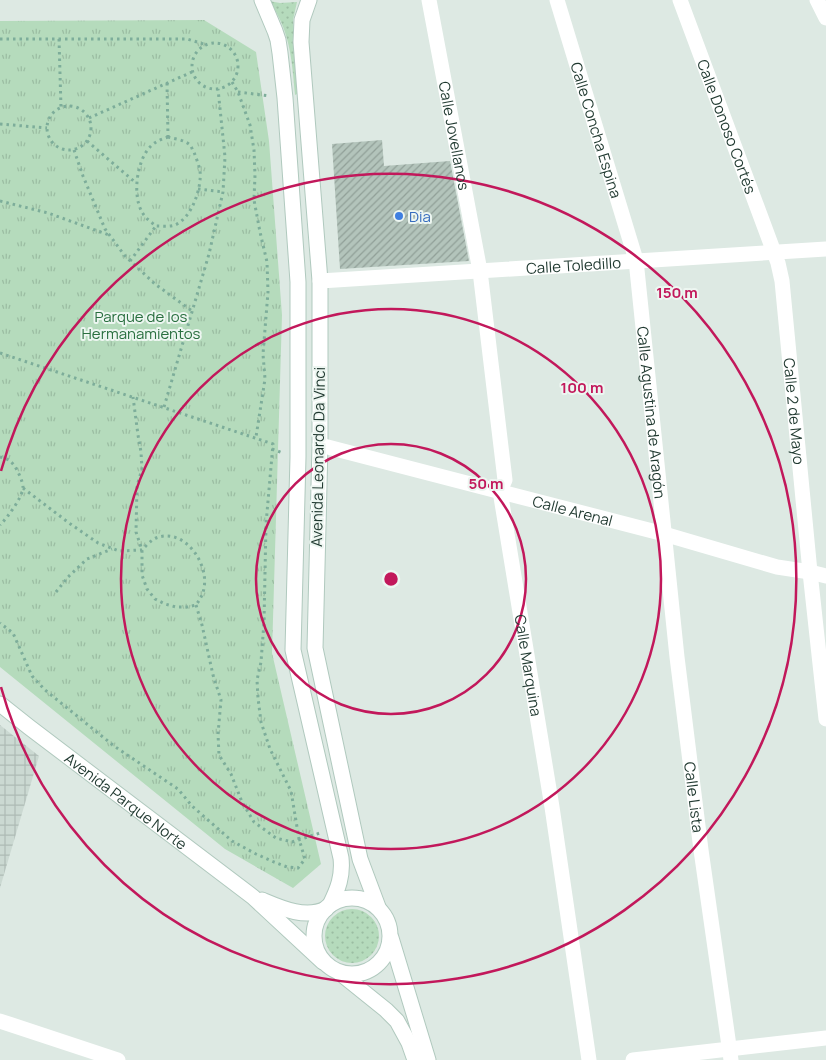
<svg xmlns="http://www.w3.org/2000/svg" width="826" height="1060" viewBox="0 0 826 1060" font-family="Manrope,sans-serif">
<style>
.industrial{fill:url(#industrial-grid)}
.grass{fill:url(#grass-dots)}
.park{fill:url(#park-tufts)}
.building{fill:url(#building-hatch)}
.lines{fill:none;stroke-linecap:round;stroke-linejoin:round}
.secondary-casing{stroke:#b0c9be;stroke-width:17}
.path{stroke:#7dad9a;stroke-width:3;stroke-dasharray:2.5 4;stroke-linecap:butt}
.street{stroke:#fff;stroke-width:15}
.secondary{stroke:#fff;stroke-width:15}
.ring{fill:none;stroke:#c2185b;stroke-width:2.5}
.shop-dot{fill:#3f7fe0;stroke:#edf6f1;stroke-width:2}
.labels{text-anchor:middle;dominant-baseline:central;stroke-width:4;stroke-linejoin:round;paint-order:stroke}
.street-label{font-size:15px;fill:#1f382f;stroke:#edf6f1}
.shop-label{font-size:15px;fill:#366cbe;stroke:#edf6f1;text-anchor:start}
.park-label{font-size:15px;fill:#296f3f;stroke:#edf6f1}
.centre{fill:#c2185b;stroke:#edf6f1;stroke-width:2.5}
.ring-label{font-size:15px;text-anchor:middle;font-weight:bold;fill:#c2185b;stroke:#edf6f1;stroke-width:4;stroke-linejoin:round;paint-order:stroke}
</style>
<defs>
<pattern id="industrial-grid" width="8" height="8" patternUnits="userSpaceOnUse" patternTransform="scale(1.25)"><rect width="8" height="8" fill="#cbd9d2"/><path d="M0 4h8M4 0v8" fill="none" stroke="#aebbb5"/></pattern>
<pattern id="grass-dots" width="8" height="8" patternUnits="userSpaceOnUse" patternTransform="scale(1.25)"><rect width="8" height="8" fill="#b5dbbc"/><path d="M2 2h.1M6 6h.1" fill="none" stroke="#9bbda2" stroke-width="1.8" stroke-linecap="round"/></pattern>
<pattern id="park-tufts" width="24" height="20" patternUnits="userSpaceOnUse" patternTransform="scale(1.25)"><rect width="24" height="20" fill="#b5dbbc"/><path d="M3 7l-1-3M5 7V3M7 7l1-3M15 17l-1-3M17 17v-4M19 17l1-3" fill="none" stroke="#9bbda2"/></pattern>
<pattern id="building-hatch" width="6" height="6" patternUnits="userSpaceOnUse" patternTransform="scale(1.25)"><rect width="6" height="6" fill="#b3c4bb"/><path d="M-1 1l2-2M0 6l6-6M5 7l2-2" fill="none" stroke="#91a098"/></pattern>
</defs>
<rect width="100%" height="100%" fill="#dde9e3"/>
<path class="industrial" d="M0,725l39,31 -39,132z"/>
<g class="grass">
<path d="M269,1l11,2 17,-1 -4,18 4,74 -2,1c-3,-35 -5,-65 -26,-94z"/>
<circle cx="352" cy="936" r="27"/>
</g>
<path class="park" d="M204,20l52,32 13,89 13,174 -10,338 49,211 -28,24 -68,-39 -225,-182v-646z"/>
<path class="building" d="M382,140l2,26 66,-5 19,100 -129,8 -8,-125z"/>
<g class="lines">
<defs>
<g id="secondary">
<path d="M262,0l13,31 3,9 2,13 5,45 13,184v175l-5,193 48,208c2,18 -3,31 -11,47"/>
<path d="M309,0l-7,20 -1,22 19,239v164l-5,203 45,211 18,48"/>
<path id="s6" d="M0,704l29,23 224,170 70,65"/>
<circle cx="352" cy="936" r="38"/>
<path d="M262,900c19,8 43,19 64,9"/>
<path d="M391,938l37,122"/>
<path d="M340,973l46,37 11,11 12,22 6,17"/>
</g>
</defs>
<use href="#secondary" class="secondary-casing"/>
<g class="path">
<path d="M0,39h187l20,6"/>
<path d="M59,39l2,69"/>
<circle cx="215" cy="66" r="23"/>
<path d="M232,82l6,10 12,33 4,25 1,25 -1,25 6,32 7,30 1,30 -5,62 2,25 -9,58"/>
<path d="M167,83l1,54"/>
<path d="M238,92l32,4"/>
<circle cx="69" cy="128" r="22"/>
<path d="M89,118l103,-46"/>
<path d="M0,124l47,4"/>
<path d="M168,137c7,2 17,3 22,8 2,2 2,5 4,7 2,6 5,13 6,19 2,16 -8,47 -25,54 -6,2 -13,1 -19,1 -5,-4 -11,-8 -14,-14 -10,-17 -5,-53 9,-66 5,-5 11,-7 17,-9z"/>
<path d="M87,141l49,42"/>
<path d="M74,150l9,26 22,53 20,27 30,28 37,27"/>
<path d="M198,189l25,3"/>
<path d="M0,201l48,12 61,22"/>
<path d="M130,261l26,-35"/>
<path d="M0,353l273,91 -7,80 -2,98 -3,40 -4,18 1,18 3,24 9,27 21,42 8,48 6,20 -7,9 -11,-1 -13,-5 -18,-8 -24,-13 -40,-35 -14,-17 -64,-43 -69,-56 -13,-14 -19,-43 -13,-10"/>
<path d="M164,407l45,-153 14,-62 2,-35 -7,-68"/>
<path d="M272,449l11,4"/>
<path d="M0,457c3,1 9,2 11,5 5,4 12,19 12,25 0,10 -16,31 -23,38"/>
<path d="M23,488l46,35 29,20 21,8 23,-1c4,-4 9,-10 14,-12 28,-11 53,25 48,50 -1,7 -4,11 -8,17l-9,2h-11l-11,-3 -10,-5 -8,-10 -5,-14v-25l-6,-18 1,-46 5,-17 -1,-17 -3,-17 -5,-38"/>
<path d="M56,592l12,-15 19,-18 25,-10"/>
<path d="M196,605l6,20 11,50 8,25 -3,34 1,21 12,19 11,28 12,20 22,16 16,4 28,-9"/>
</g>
<g class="street">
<path id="s1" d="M429,0l51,271 25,209 -5,11 52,316 37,253"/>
<path id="s2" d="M557,0l79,260 41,397 24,193 30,210"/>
<path id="s3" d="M680,0l98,263 4,18 28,291 16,147"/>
<path d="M817,0l9,18"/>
<path id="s4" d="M320,281l506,-32"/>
<path id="s5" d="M320,445l344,89 113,33 33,5 16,4"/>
<path d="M0,1021l118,39"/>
<path d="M633,1060l193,-22"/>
</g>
<use href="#secondary" class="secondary"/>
</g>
<g class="ring">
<circle cx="391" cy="579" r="135"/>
<circle cx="391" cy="579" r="270"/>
<path d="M1 471A405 405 0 1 1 1 687"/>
</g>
<circle class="shop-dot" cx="399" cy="216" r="5"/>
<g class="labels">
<g class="street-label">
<text stroke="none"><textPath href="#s3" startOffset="135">Calle Donoso Cortés</textPath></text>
<text stroke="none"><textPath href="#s2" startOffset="136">Calle Concha Espina</textPath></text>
<text stroke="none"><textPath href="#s1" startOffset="138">Calle Jovellanos</textPath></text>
<text stroke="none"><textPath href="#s4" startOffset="254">Calle Toledillo</textPath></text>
<text stroke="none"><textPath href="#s3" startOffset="430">Calle 2 de Mayo</textPath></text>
<text stroke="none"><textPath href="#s2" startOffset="425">Calle Agustina de Aragón</textPath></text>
<text transform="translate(318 457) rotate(-89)">Avenida Leonardo Da Vinci</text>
<text stroke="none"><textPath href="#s5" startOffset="261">Calle Arenal</textPath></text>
<text stroke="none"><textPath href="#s1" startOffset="675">Calle Marquina</textPath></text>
<text stroke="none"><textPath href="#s2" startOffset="812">Calle Lista</textPath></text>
<text stroke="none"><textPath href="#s6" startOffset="159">Avenida Parque Norte</textPath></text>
</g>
<g class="shop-label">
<text x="409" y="216">Dia</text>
</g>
<g class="park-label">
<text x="141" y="316">Parque de los<tspan x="141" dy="17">Hermanamientos</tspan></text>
</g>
</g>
<circle cx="391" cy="579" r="8" class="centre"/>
<g class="ring-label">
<text x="677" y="298">150 m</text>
<text x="582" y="393">100 m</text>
<text x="486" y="489">50 m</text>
</g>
</svg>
